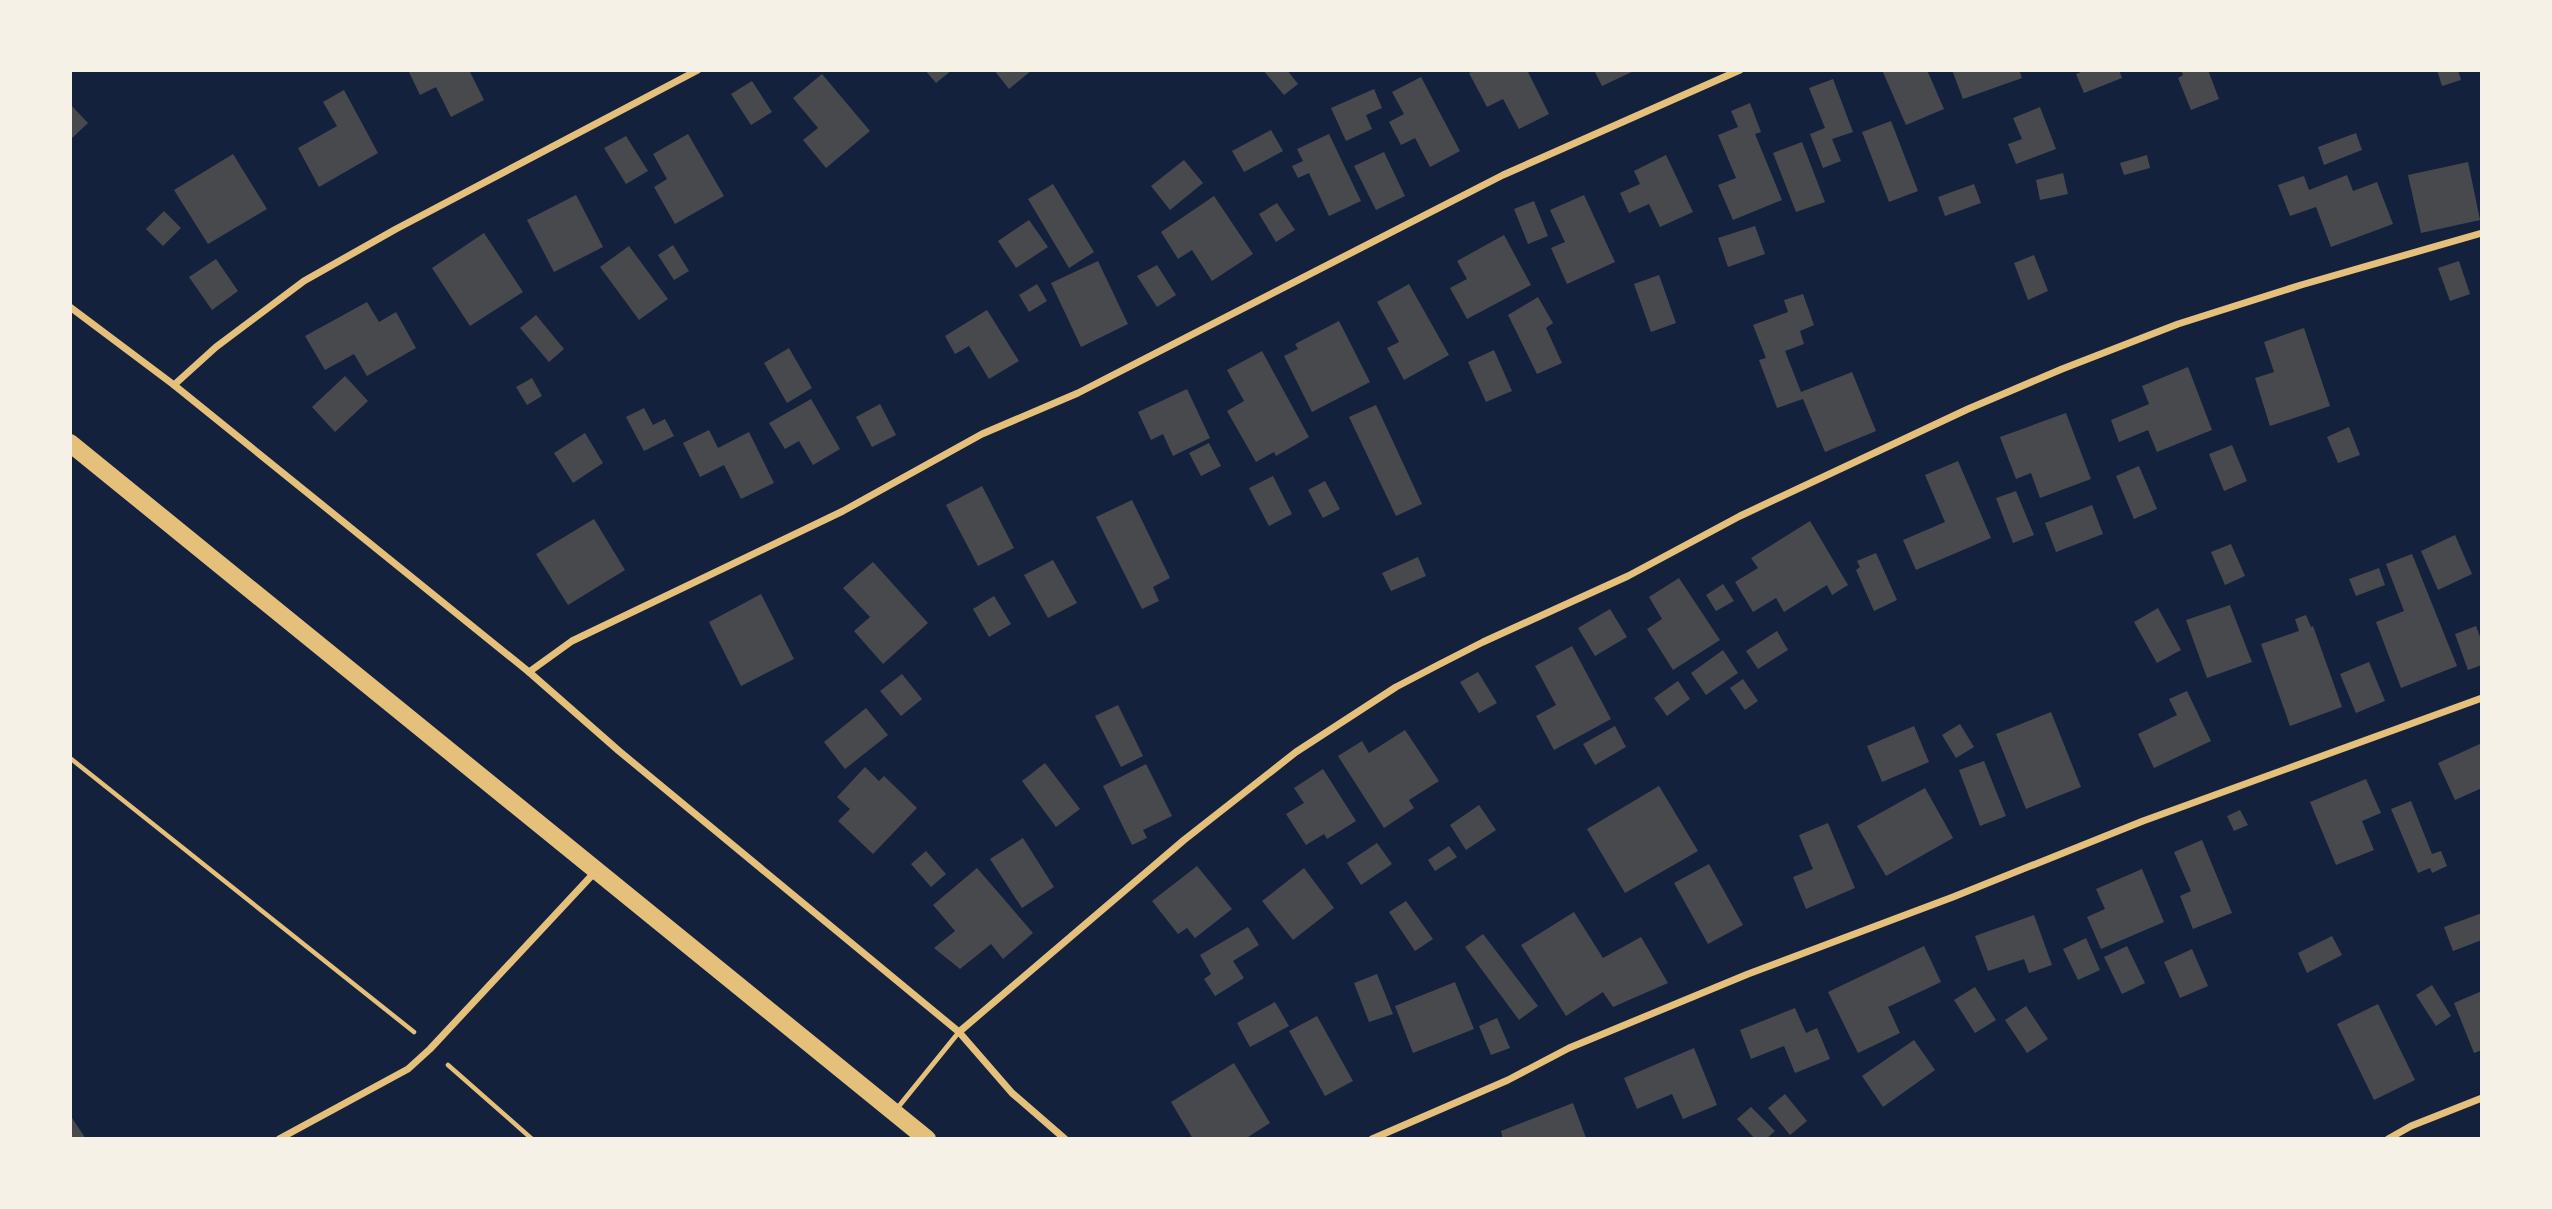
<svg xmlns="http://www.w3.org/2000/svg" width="2552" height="1209" viewBox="0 0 2552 1209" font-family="'Times New Roman',serif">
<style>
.building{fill:#48494c}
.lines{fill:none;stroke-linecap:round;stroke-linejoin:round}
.path{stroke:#e5c07b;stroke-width:4.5}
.service{stroke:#e5c07b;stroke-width:5}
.minor{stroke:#e5c07b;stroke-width:7}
.primary{stroke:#e5c07b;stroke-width:18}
</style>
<rect width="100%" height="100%" fill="#14213d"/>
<g class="building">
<path d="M408,70h61l15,30 -33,17 -15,-30 -16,8z"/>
<path d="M925,70h27l-16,13z"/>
<path d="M994,70h38l-23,19z"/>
<path d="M1263,70h24l11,14 -14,11z"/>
<path d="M1475,70h52l22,44 -30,15 -16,-30 -16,8 -18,-34z"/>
<path d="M1594,70h42l-34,16z"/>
<path d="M1882,70h45l17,39 -38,16z"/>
<path d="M1952,70h67l3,8 -59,21z"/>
<path d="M2086,70h33l3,8 -38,15 -8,-19z"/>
<path d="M2181,70h27l11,29 -28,11 -13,-32 5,-3z"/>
<path d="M2437,70h21l3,10 -19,6z"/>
<path d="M822,74l48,57 -44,37 -23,-28 15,-12 -25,-30z"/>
<path d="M1421,77l39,74 -30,16 -15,-29 -14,7 -12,-23 15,-8 -12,-22z"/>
<path d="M1833,79l20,53 -21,7 9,22 -18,7 -13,-34 15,-6 -16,-40z"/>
<path d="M752,81l20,31 -21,13 -20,-31z"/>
<path d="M1374,89l8,19 -16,7 6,14 -26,12 -15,-33z"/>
<path d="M344,90l34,63 -59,34 -21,-39 39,-22 -14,-24z"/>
<path d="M1750,103l11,29 -6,2 27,66 -49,20 -15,-35 18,-7 -18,-43 20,-8 -7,-16z"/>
<path d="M70,104l18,19 -18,17z"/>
<path d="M2040,107l16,42 -40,15 -8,-20 14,-5 -9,-21z"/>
<path d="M1891,121l27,70 -29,11 -27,-70z"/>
<path d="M1271,130l12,21 -39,21 -12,-21z"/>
<path d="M2356,133l6,17 -38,15 -6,-18z"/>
<path d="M688,134l36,62 -49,28 -21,-37 13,-8 -14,-25z"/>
<path d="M1329,134l32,67 -32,15 -20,-43 -11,5 -6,-12 11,-5 -6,-12z"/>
<path d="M626,136l22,35 -22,13 -22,-36z"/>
<path d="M1802,142l23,60 -29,10 -23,-59z"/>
<path d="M1384,152l21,44 -29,14 -22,-44z"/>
<path d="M233,154l34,55 -59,35 -34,-54z"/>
<path d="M1666,155l27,57 -33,15 -11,-23 -20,9 -9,-20 20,-9 -6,-13z"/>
<path d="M2147,155l3,13 -26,7 -4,-12z"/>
<path d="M1184,160l19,23 -33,27 -19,-24z"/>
<path d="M2468,162l12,58 -59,13 -13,-58z"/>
<path d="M2063,173l5,21 -28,6 -4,-20z"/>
<path d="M2347,175l6,16 24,-9 16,42 -62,23 -15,-40 -26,9 -12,-31 26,-9 5,14z"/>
<path d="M1053,184l41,68 -25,16 -41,-69z"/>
<path d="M1974,184l7,19 -36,13 -7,-19z"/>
<path d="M576,195l27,52 -49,25 -27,-52z"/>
<path d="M1584,195l31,67 -48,22 -16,-36 14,-6 -15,-32z"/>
<path d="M1214,196l39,58 -41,27 -20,-31 -14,9 -17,-27z"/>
<path d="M1534,201l14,35 -20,8 -14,-35z"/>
<path d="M1277,203l18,27 -19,12 -17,-28z"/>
<path d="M164,211l17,17 -18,18 -17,-17z"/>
<path d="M1029,220l19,27 -32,21 -18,-27z"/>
<path d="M1755,226l10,28 -37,13 -10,-29z"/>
<path d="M484,233l39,59 -53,34 -38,-58z"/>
<path d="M1504,235l27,50 -64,34 -17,-31 17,-9 -10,-18z"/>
<path d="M673,245l16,26 -15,9 -16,-25z"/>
<path d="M629,246l39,53 -29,21 -39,-53z"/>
<path d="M2034,255l14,36 -20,9 -14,-37z"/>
<path d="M216,259l22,32 -26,19 -23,-33z"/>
<path d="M1098,261l30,63 -47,23 -30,-64z"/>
<path d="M2459,261l11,33 -20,7 -12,-33z"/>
<path d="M1157,265l19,30 -19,12 -20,-31z"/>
<path d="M1659,275l17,48 -25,9 -17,-48z"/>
<path d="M1037,284l10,17 -18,11 -10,-17z"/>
<path d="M1409,284l40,71 -45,25 -17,-32 12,-6 -22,-40z"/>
<path d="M1803,294l11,31 -14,6 4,13 -19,7 16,41 51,-20 24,59 -51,21 -22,-53 -26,9 -18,-48 7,-2 -13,-33 35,-13 -4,-12z"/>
<path d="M1538,297l15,26 -7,5 16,35 -25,11 -29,-59z"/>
<path d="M367,302l12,20 17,-10 20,36 -49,28 -13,-22 -29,16 -20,-34z"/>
<path d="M987,310l32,51 -30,18 -20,-33 -14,8 -10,-18z"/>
<path d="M536,315l28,34 -15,13 -29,-34z"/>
<path d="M1339,321l31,61 -58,30 -28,-56 14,-7 -3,-5z"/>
<path d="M2304,328l26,78 -60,20 -15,-48 19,-6 -10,-30z"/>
<path d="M789,348l23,40 -25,15 -23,-40z"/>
<path d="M1494,350l18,41 -26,11 -18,-40z"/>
<path d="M1262,351l47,86 -33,19 -2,-4 -18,10 -29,-51 17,-10 -17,-31z"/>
<path d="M2188,367l24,63 -55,22 -9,-22 -29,12 -8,-22 38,-16 -7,-18z"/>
<path d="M345,376l23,25 -33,31 -23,-25z"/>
<path d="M532,378l10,18 -15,9 -11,-18z"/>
<path d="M1187,389l23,49 -37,18 -10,-22 -12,6 -13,-28z"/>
<path d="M811,399l29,50 -27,16 -14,-24 -14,8 -16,-26z"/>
<path d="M880,404l16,31 -24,12 -16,-30z"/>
<path d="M1376,405l46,99 -26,12 -47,-99z"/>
<path d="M644,408l9,17 12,-6 9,17 -30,15 -18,-34z"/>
<path d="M2066,413l25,66 -51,19 -9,-25 -15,6 -16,-42z"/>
<path d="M2349,427l11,28 -22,8 -11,-26z"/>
<path d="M709,430l9,18 31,-16 25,51 -33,16 -17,-34 -24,12 -17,-34z"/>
<path d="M585,433l18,30 -30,20 -19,-30z"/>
<path d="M1209,443l12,23 -20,10 -12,-23z"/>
<path d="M2232,445l15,36 -23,10 -15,-37z"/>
<path d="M1958,461l33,77 -75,32 -13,-30 42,-18 -20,-47z"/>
<path d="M2139,466l18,43 -23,10 -18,-43z"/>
<path d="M1273,476l19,38 -23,12 -20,-38z"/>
<path d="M1325,481l15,28 -17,9 -15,-28z"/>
<path d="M982,486l32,62 -36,18 -32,-61z"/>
<path d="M2016,491l18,44 -21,8 -17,-45z"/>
<path d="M1132,500l38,78 -17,9 6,14 -17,8 -46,-92z"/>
<path d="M2092,505l11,29 -47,18 -11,-29z"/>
<path d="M594,519l31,51 -57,35 -32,-51z"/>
<path d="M1810,521l38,64 -16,10 -5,-10 -43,27 -8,-14 -23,14 -18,-30 23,-14 -7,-10z"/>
<path d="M2455,535l17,39 -34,16 -17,-39z"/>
<path d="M2231,544l14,32 -20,9 -14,-33z"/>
<path d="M1876,553l21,47 -23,11 -18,-41 4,-3 -3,-6z"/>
<path d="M2412,554l45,112 -56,22 -25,-66 28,-11 -18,-47z"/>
<path d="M1418,557l8,19 -35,15 -9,-18z"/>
<path d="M1053,560l24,43 -29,15 -24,-43z"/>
<path d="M873,562l55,61 -45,41 -29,-33 16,-14 -27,-29z"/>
<path d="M2379,568l6,17 -29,11 -7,-17z"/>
<path d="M1679,578l41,62 -47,30 -26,-41 15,-10 -13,-22z"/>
<path d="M1723,584l11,17 -18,10 -10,-16z"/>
<path d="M761,594l33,65 -53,27 -32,-64z"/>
<path d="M994,596l17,28 -22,13 -16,-28z"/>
<path d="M2230,605l22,57 -45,16 -21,-58z"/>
<path d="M2158,608l23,42 -24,13 -23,-41z"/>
<path d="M1610,609l17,28 -32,19 -17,-28z"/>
<path d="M2306,615l5,12 2,-1 29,81 -52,19 -29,-82 38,-13 -4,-12z"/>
<path d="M2476,626l6,16v23l-14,5 -13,-36z"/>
<path d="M1777,631l11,19 -30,19 -12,-18z"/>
<path d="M1572,646l39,73 -57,31 -18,-34 20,-11 -21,-39z"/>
<path d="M1723,650l15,23 -32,22 -15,-22z"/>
<path d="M2369,662l16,39 -29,12 -16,-39z"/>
<path d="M1478,672l19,31 -18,10 -19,-31z"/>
<path d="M902,674l20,25 -21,17 -21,-25z"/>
<path d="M1743,679l15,22 -13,9 -15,-22z"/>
<path d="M1678,681l12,18 -23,17 -13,-18z"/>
<path d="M2187,691l24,50 -57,27 -16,-34 39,-19 -8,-16z"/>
<path d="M1118,705l25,51 -22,11 -26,-51z"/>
<path d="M866,708l22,27 -43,34 -21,-27z"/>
<path d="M2051,712l30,75 -55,22 -30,-75z"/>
<path d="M1960,724l14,23 -18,11 -14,-23z"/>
<path d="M1615,726l11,21 -31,18 -12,-21z"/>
<path d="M1914,726l15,36 -47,20 -15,-36z"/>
<path d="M1405,730l34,51 -30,19 5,8 -30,20 -46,-72 24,-15 7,12z"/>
<path d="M2482,743v45l-27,12 -17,-37z"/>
<path d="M1984,761l22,55 -26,10 -21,-56z"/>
<path d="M1045,763l35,46 -24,18 -34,-46z"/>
<path d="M1146,764l26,52 -29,14 4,8 -15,7 -29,-59z"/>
<path d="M865,767l14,14 5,-5 33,32 -44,46 -35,-33 12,-12 -13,-12z"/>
<path d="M1323,769l33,52 -29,18 -3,-5 -18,11 -20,-31 18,-11 -10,-15z"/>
<path d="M2366,779l15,34 -19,8 12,29 -38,15 -26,-63z"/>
<path d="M1659,786l39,65 -73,42 -38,-64z"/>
<path d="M1925,788l28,50 -67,38 -29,-50z"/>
<path d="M2411,801l21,53 9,-3 6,15 -15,7 -2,-5 -12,5 -27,-64z"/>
<path d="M1479,805l17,25 -30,20 -16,-25z"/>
<path d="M2240,810l8,15 -14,6 -7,-15z"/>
<path d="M1828,823l27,65 -49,21 -13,-32 20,-8 -14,-34z"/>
<path d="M1023,838l31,49 -32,21 -32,-49z"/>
<path d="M2202,840l30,73 -39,16 -13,-33 11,-5 -17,-39z"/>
<path d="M1377,843l15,21 -31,21 -14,-22z"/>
<path d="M1449,846l8,11 -22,14 -7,-11z"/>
<path d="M926,851l20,23 -15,13 -20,-23z"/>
<path d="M1709,864l34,61 -35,19 -34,-61z"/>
<path d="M1197,866l35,43 -37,29 -8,-10 -9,6 -26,-33z"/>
<path d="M977,868l56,65 -30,26 -12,-15 -31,25 -26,-21 21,-17 -22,-26z"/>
<path d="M1304,868l30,40 -41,32 -31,-39z"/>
<path d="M2142,869l22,53 -63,27 -14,-32 18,-8 -9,-20z"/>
<path d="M1406,901l27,38 -18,12 -26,-39z"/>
<path d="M1574,912l29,46 38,-21 27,46 -55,24 -10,-15 -37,24 -45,-71z"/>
<path d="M2482,913v27l-29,11 -9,-24z"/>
<path d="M2034,915l18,50 -23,8 -5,-14 -36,12 -13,-35z"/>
<path d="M1248,927l11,18 -26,16 11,17 -29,18 -11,-17 7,-5 -11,-19z"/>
<path d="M1483,934l55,72 -19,14 -54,-73z"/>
<path d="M2332,936l10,19 -35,18 -9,-20z"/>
<path d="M2086,938l14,32 -22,10 -15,-31z"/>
<path d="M1924,946l17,36 -53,25 12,26 -42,20 -30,-61z"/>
<path d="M2127,946l18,37 -23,11 -18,-37z"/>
<path d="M2192,949l16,37 -28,12 -16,-36z"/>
<path d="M1377,974l16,40 -24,8 -15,-39z"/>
<path d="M1455,982l19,47 -61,24 -18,-47z"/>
<path d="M2432,985l19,31 -15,10 -20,-31z"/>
<path d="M1975,987l21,33 -21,13 -21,-33z"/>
<path d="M2482,991v59l-8,3 -20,-50z"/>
<path d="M1275,1002l14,24 -39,21 -13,-24z"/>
<path d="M2378,1004l37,76 -41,20 -37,-76z"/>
<path d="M2026,1006l22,33 -21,14 -22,-33z"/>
<path d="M1795,1008l11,25 11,-5 13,31 -35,14 -11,-27 -33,13 -11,-29z"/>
<path d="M1317,1016l36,65 -28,15 -36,-65z"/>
<path d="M1497,1018l13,30 -19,7 -12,-29z"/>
<path d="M1914,1040l21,30 -52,37 -21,-31z"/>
<path d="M1694,1048l23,57 -34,14 -11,-25 -35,15 -13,-31z"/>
<path d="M1234,1063l36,60 -25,16h-52l-22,-37z"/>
<path d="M1785,1094l22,27 -17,14 -22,-27z"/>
<path d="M1573,1103l13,35 -83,1 -2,-8z"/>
<path d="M1751,1107l24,24 -9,8h-11l-18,-20z"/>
<path d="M70,1115l16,24h-16z"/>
</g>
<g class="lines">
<g class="path">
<path d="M70,758l344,274"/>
<path d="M448,1065l84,74"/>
</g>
<path class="service" d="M895,1111l64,-79"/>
<g class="minor">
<path d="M70,307l104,78 355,287 90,79 340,281 53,61 53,46"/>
<path d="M174,385l42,-38 88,-66 92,-52 302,-159"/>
<path d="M529,672l43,-31 271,-130 139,-77 96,-41 425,-218 237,-105"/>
<path d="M959,1032l225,-192 112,-88 100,-65 42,-22 45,-23 145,-66 112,-60 228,-107 94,-40 116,-45 123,-39 181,-52"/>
<path d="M279,1139l129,-70 22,-20 165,-177"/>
<path d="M1372,1139l136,-59 61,-32 179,-74 205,-77 190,-76 339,-123"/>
<path d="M2388,1139l23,-13 71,-28"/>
</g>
<path class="primary" d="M70,443l857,696"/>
</g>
<rect width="2552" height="1209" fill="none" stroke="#f6f1e7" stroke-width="144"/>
</svg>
